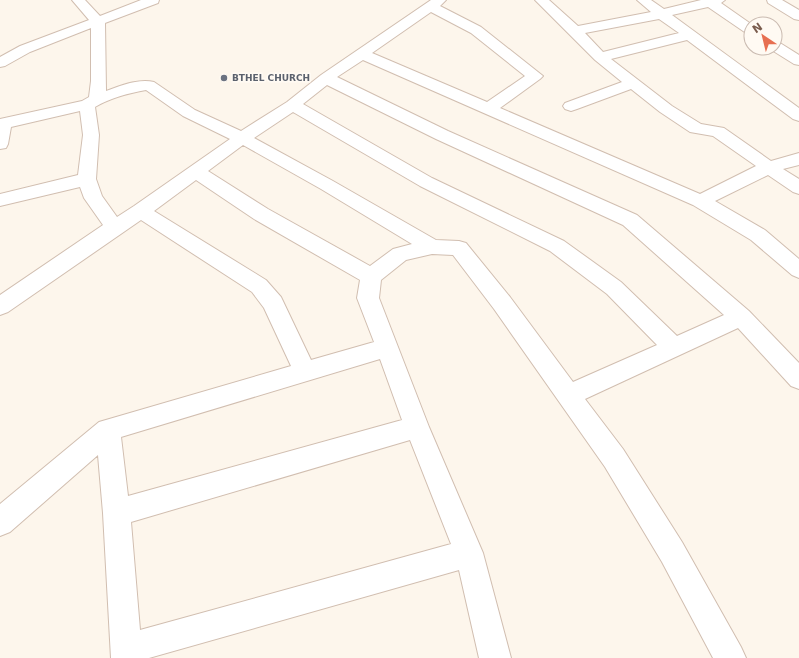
<svg xmlns="http://www.w3.org/2000/svg" width="799" height="658" viewBox="0 0 799 658" font-family="'DejaVu Sans',sans-serif">
<style>
.lines{fill:none;stroke-linecap:round;stroke-linejoin:round}
.minor-casing{stroke:#d1beb0;stroke-width:2}
.minor{fill:#fff;fill-rule:evenodd}
.worship-dot{fill:#6b7280;stroke:#fffaf3;stroke-width:1.5}
.labels{text-anchor:middle;dominant-baseline:central;stroke-width:3.5;stroke-linejoin:round;paint-order:stroke}
.far-worship-label{font-size:9px;font-weight:bold;fill:#5b616d;stroke:#fffaf3;text-anchor:start}
</style>
<rect width="100%" height="100%" fill="#fdf6ec"/>
<g class="lines">
<defs>
<g id="minor">
<path d="M72,0h13l15,16 41,-16h18l-1,3 -53,20 1,68c14,-5 33,-13 48,-9l41,28 46,21 46,-29 34,-27 110,-75h15l-6,6 41,21 62,49 -3,3 -40,29 200,86 56,-28 -43,-30 -23,-4 -30,-20 -29,-23 -54,20 -6,2 -6,-2 -2,-3 2,-3 57,-21 -27,-22 -60,-60h14l29,26 73,-14 -14,-12h14l13,9 37,-9h24l-4,3 30,21v10l-5,-1 -38,-26 -36,8 127,93v13l-6,-2 -106,-79 -76,19 61,47 29,18 23,4 47,33 28,-8v12l-16,4 16,10v15l-6,-2 -25,-17 -53,26 50,29 34,29v19l-7,-3 -41,-35 -58,-35 -330,-145 -26,17 111,54 189,84 112,96 50,52v26l-8,-3 -53,-58 -153,71 38,50 59,93 59,105 5,11h-33l-51,-96 -57,-95 -111,-158 -41,-54 -21,-1 -26,6 -25,20 -2,18 50,129 54,126 28,105h-32l-20,-88 -310,88h-38l-8,-145 -5,-58 -88,77 -10,4v-32l99,-82 192,-56 -27,-58 -12,-16 -111,-72 -133,92 -8,3v-20l103,-70 -19,-27 -4,-11 -80,19v-12l78,-19 5,-40 -3,-24 -69,16 -3,17 -2,4 -6,1v-30l82,-18 7,-4 2,-16v-53l-61,24 -25,14 -5,1v-10l20,-11 69,-26zM431,12l40,21 54,43 -38,26 -115,-49zM659,19l20,14 -76,19 -18,-19zM327,85l109,54 187,86 101,90 -47,21 -56,-54 -57,-41 -132,-63 -129,-74zM146,90l37,26 47,23 -96,67 -17,11 -15,-21 -6,-17 3,-44 -4,-28c15,-9 34,-14 51,-17zM293,112l127,74 130,65 57,43 50,51 -84,37 -63,-85 -44,-54 -7,-2 -23,-1 -103,-59 -79,-43zM243,145l78,44 91,55 -19,5 -23,17 -102,-57 -60,-38zM196,180l58,39 106,61 -3,18 17,44 -63,18 -30,-63 -15,-17 -112,-69zM380,359l22,61 -274,76 -7,-59zM410,440l41,104 -311,86 -9,-108z"/>
<path d="M767,0h15l17,10v10l-5,-1 -26,-16z"/>
<path d="M775,42l5,1 19,12v10l-5,-1 -24,-15 -1,-1h6z"/>
</g>
</defs>
<use href="#minor" class="minor-casing"/>
<use href="#minor" class="minor"/>
</g>
<circle class="worship-dot" cx="224" cy="78" r="4"/>
<g class="labels">
<g class="far-worship-label">
<text x="232" y="78">BTHEL CHURCH</text>
</g>
</g>
<g transform="translate(763 36) rotate(325)"><circle r="19" fill="#fffaf3" stroke="#cabbb1"/>
<path d="M0-3L7 15L0 10L-7 15Z" fill="#e76f51"/>
<text y="-6" font-size="11" font-weight="bold" text-anchor="middle" fill="#7a5c4d">N</text>
</g>
</svg>
